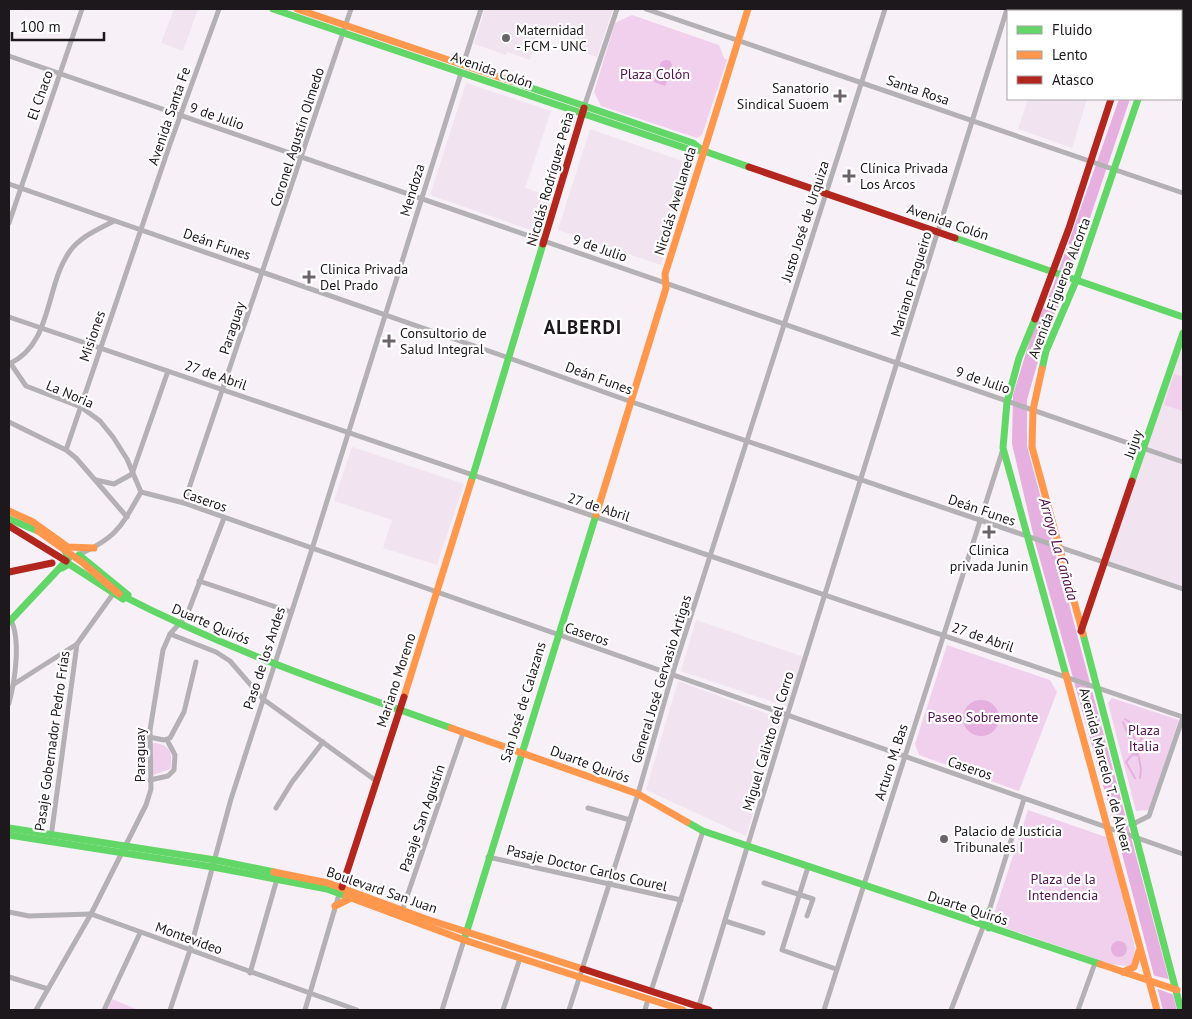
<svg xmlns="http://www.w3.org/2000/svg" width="1192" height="1019" viewBox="0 0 1192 1019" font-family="'PT Sans',sans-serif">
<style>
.built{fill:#f1e3ef}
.green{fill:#f1d0ed}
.water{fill:#e5b0df}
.pier{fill:#f8f0f7}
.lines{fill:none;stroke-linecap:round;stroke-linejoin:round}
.stream{stroke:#e5b0df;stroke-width:2}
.street{stroke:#b4b1b4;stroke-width:5}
.fast{stroke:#63d668;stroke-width:7}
.slow{stroke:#ff974d;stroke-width:7}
.jam{stroke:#b3261e;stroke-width:7}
.slow-bridge{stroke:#ff974d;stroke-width:7}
.poi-dot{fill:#6a6469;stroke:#fff;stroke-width:2}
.labels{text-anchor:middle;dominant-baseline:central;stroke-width:4.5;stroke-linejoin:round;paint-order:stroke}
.poi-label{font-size:14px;fill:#1d181c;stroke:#fff;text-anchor:start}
.street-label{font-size:14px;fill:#1d181c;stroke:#fff}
.park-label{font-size:14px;fill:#53124f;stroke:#fff}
.water-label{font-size:15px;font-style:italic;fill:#4f0d4b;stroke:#fff}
.district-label{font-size:19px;font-weight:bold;letter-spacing:1px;fill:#1d181c;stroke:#fff}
</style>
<rect width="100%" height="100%" fill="#f8f0f7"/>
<g class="built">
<path d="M174,9h24l-15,42 -22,-8z"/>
<path d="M485,9h128l-16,48 -29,-10 3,-9 -42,-13 -1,3 10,3 -8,29 -23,-8 -1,3 -32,-11z"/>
<path d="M1043,9h63v2h-56z"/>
<path d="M466,83l85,28 -26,77 28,9 -11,37 -112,-39z"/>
<path d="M1028,99h59l-15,49 -54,-19z"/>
<path d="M590,129l104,36 -33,100 -103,-35z"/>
<path d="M1183,333v256l-77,-27z"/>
<path d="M352,447l112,37 -27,81 -54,-17 9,-28 -58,-19z"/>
<path d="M696,620l108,37 -16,50 -107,-36z"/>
<path d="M678,681l104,38 -36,117 -100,-46z"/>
</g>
<g class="green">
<path d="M632,15l87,30 5,13 3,2 -25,75 -5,3 -96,-32 -7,-14 21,-69z"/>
<path d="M1174,374l9,3v34l-19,-6z"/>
<path d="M947,645l103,35 7,12 -38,99 -100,-36 -4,-11z"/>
<path d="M1112,698l67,22 -30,90 -13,1 -28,-108z"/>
<path d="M152,743c17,0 22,10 18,26l-17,6z"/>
<path d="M1028,810l81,28 26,110 -3,16 -5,2 -16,-2 -120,-41z"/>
<path d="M112,999l24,10 -1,1h-28z"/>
</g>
<g class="water">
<path d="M666,60l4,1 3,6 -8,19 -11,-4 7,-20z"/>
<path d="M1119,99h11l-64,190 -20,44 -19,67v46l150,564h-14l-43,-164 -85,-304 -23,-98 1,-49 20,-65 20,-43z"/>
<circle cx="981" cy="718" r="18"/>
<path d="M1130,739l8,3 3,-3 1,9 -3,3v6l-7,-2 2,-7 -2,-1z"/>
<circle cx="1119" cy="949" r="8"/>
</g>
<path class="pier" d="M1152,975l20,5 5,16 -22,-8z"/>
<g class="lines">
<g class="stream">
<path d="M1125,719l10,7 -3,7 3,7"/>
<path d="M1123,722l7,17"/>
<path d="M1141,739l3,-6 9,-2"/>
<path d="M1132,755l-6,7 9,16"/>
<path d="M1139,757l2,13 -1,8"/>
</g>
<g class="street">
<path d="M646,9l537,184"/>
<path d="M1032,9l7,2"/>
<path d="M1109,11v-2"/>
<path d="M9,56l1174,406"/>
<path d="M1181,61l2,1"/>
<path d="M463,65l18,-56"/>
<path d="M584,107l33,-98"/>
<path d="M9,184l500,174 120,43 554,188"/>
<path d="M9,223l73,-214"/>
<path d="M9,317l1174,400"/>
<path d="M9,364c44,-20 36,-79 61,-113 11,-15 29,-22 44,-30"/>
<path d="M11,364l15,22 55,21 19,14 13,16 14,22 14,33 43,11 999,351"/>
<path d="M9,422l57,28 10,8 51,59"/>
<path d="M66,450l104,-306 49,-135"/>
<path d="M132,474l36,-103"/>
<path d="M96,480l18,4 18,-10"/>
<path d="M184,503l167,-494"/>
<path d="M76,556c40,-18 44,-27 65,-64"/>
<path d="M199,581l92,31"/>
<path d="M170,634l46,18 14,9 33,38 112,81"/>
<path d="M14,684l63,-40"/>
<path d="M9,703c6,-22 12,-62 2,-83"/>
<path d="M149,737l15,3 6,-2 14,-26 12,-50"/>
<path d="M150,780l18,-4 6,-6 1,-15 -8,-15"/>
<path d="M276,808l16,-26 31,-40"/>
<path d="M588,808l42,12"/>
<path d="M1131,825l18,-9 34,-99"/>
<path d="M51,837l26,-193 36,-50"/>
<path d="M488,857l193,43"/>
<path d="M808,867l-26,83 54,19"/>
<path d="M764,883l49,16 -6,17"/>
<path d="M402,911l61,-178"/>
<path d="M9,912l20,4 62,-2 266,96"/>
<path d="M988,914l36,-115"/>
<path d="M725,921l38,12"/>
<path d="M250,973l27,-94"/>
<path d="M9,977l39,12"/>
<path d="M651,991l52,-160"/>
<path d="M698,1009l89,-293 220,-707"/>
<path d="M36,1010l55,-96 55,-109 5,-16 -1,-59 13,-80 7,-16 17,-19 37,-97"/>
<path d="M104,1010l36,-77"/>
<path d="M170,1010l20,-60 41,-151 81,-250 149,-476"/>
<path d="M305,1010l35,-119"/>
<path d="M442,1010l22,-70"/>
<path d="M503,1010l17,-52"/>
<path d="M569,1010l69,-216 34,-119 213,-666"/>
<path d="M645,1010l3,-11"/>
<path d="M824,1010l179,-561"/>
<path d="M951,1010l34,-88"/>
<path d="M1078,1010l17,-47"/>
</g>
<g class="fast">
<path d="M273,9l418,141 13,1 45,16"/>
<path d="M1166,11l1,-2"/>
<path d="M511,81l182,62 9,7"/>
<path d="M955,238l228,79"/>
<path d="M1035,319l-16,39 -12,44 -4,46 63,227"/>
<path d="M1042,369l4,-18 30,-70 62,-182"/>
<path d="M1132,481l51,-148"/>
<path d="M471,482l72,-238"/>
<path d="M9,519l29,12"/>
<path d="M79,555l49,40"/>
<path d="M62,568l7,-4 54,35"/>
<path d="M119,594c108,56 217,93 332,134"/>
<path d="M9,622l60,-64 -9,-16"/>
<path d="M1083,634l98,376"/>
<path d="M687,822l16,9 397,133"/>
<path d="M9,828l206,32 59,12"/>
<path d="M9,835l204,32 114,22 19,7"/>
<path d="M989,911v17"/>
<path d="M465,937l131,-422"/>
</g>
<g class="slow">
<path d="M297,9l214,72"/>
<path d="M704,151l44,-142"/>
<path d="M1042,369l-9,41 -1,37 51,187"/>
<path d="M9,511l24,11 35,25 26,1"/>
<path d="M596,515l70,-227 -1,-14 39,-123"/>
<path d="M1066,675l91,335"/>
<path d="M404,697l67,-215"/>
<path d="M451,728l187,66 49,28"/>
<path d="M274,872l54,11 98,36 157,50"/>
<path d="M346,896l118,44 219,70"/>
<path d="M335,906l16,-8"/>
<path d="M1100,964l77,26"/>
<path d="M1123,972l11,-5 5,-16"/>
</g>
<g class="jam">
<path d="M1139,11l1,-2"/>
<path d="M749,167l206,71"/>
<path d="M543,244l41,-136"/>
<path d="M1035,319l34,-91 42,-129"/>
<path d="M9,526l57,35"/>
<path d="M9,572l43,-9"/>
<path d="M1081,631l51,-150"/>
<path d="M342,887l62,-190"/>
<path d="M583,969l126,41"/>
</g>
<path class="slow-bridge" d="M38,531l45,32 36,31"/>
</g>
<g class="poi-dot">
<circle cx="506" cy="38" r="5"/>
<path d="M837.5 88.5h5v5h5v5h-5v5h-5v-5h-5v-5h5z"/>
<path d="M846.5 168.5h5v5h5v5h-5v5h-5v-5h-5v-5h5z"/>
<path d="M306.5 269.5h5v5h5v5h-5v5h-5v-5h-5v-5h5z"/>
<path d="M386.5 333.5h5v5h5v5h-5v5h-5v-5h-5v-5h5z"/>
<path d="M986.5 524.5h5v5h5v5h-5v5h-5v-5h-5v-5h5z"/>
<circle cx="944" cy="839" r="5"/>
</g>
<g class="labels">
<g class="poi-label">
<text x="516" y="30">Maternidad<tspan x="516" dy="16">- FCM - UNC</tspan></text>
<text x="829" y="88" text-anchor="end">Sanatorio<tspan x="829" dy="16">Sindical Suoem</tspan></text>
<text x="860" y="168">Clínica Privada<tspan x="860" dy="16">Los Arcos</tspan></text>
<text x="320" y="269">Clinica Privada<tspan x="320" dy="16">Del Prado</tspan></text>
<text x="400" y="333">Consultorio de<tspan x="400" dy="16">Salud Integral</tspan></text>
<text x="989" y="550" text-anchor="middle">Clinica<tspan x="989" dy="16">privada Junin</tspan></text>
<text x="954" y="831">Palacio de Justicia<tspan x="954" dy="16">Tribunales I</tspan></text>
</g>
<g class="street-label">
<text transform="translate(492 70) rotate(19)">Avenida Colón</text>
<text transform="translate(918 90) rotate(19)">Santa Rosa</text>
<text transform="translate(40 95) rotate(-71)">El Chaco</text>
<text transform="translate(169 116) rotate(-71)">Avenida Santa Fe</text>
<text transform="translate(217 116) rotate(19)">9 de Julio</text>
<text transform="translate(297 137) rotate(-72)">Coronel Agustín Olmedo</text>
<text transform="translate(550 179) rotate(-74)">Nicolás Rodríguez Peña</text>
<text transform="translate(412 190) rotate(-73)">Mendoza</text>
<text transform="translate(675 201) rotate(-73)">Nicolás Avellaneda</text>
<text transform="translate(805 221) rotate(-72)">Justo José de Urquiza</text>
<text transform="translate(948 222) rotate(19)">Avenida Colón</text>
<text transform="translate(217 244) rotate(19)">Deán Funes</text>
<text transform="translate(600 248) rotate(19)">9 de Julio</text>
<text transform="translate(911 284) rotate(-73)">Mariano Fragueiro</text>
<text transform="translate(1059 288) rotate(-69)">Avenida Figueroa Alcorta</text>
<text transform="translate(232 328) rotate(-72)">Paraguay</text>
<text transform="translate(92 336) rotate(-71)">Misiones</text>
<text transform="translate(216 375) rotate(19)">27 de Abril</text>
<text transform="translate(599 378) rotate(20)">Deán Funes</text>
<text transform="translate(983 380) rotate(19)">9 de Julio</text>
<text transform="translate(70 394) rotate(23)">La Noria</text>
<text transform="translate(1133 444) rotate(-71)">Jujuy</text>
<text transform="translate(205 500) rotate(19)">Caseros</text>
<text transform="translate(599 507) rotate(18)">27 de Abril</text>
<text transform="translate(982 510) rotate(19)">Deán Funes</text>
<text transform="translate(211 624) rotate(23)">Duarte Quirós</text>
<text transform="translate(587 634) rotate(19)">Caseros</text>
<text transform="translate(983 637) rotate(19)">27 de Abril</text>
<text transform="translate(264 658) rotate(-72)">Paso de los Andes</text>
<text transform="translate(661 679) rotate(-73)">General José Gervasio Artigas</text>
<text transform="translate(396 680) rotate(-72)">Mariano Moreno</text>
<text transform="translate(523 702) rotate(-73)">San José de Calazans</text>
<text transform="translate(52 741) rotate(-82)">Pasaje Gobernador Pedro Frías</text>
<text transform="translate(768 741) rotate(-73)">Miguel Calixto del Corro</text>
<text transform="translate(140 755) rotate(-90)">Paraguay</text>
<text transform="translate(891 762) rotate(-72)">Arturo M. Bas</text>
<text transform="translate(590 764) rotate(20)">Duarte Quirós</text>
<text transform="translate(970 768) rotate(19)">Caseros</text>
<text transform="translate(1106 770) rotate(75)">Avenida Marcelo T. de Alvear</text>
<text transform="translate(422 818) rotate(-71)">Pasaje San Agustín</text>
<text transform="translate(587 868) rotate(13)">Pasaje Doctor Carlos Courel</text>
<text transform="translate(382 890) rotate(19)">Boulevard San Juan</text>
<text transform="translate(968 908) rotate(18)">Duarte Quirós</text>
<text transform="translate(189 938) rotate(20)">Montevideo</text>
</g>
<g class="park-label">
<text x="655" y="74">Plaza Colón</text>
<text x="983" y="717">Paseo Sobremonte</text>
<text x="1144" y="730">Plaza<tspan x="1144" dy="16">Italia</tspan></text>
<text x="1063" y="879">Plaza de la<tspan x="1063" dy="16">Intendencia</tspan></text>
</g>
<g class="water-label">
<text transform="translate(1059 549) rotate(74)">Arroyo La Cañada</text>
</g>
<g class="district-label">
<text x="583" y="327">ALBERDI</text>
</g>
</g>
<rect width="1192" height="1019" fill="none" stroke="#1d181c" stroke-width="20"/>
<rect x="1007" y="10" width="175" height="90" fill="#ffffff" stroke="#a5a3a4"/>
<rect x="1017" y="26" width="25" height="8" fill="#63d668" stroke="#a5a3a4"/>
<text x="1052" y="35" font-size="15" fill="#1d181c">Fluido</text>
<rect x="1017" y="51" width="25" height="8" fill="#ff974d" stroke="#a5a3a4"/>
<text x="1052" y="60" font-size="15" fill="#1d181c">Lento</text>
<rect x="1017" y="76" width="25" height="8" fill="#b3261e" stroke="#a5a3a4"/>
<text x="1052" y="85" font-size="15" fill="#1d181c">Atasco</text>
<path d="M12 32v8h92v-8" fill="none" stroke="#1d181c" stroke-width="2.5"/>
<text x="20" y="32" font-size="15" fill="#1d181c" stroke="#ffffff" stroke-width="4" paint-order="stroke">100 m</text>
</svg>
